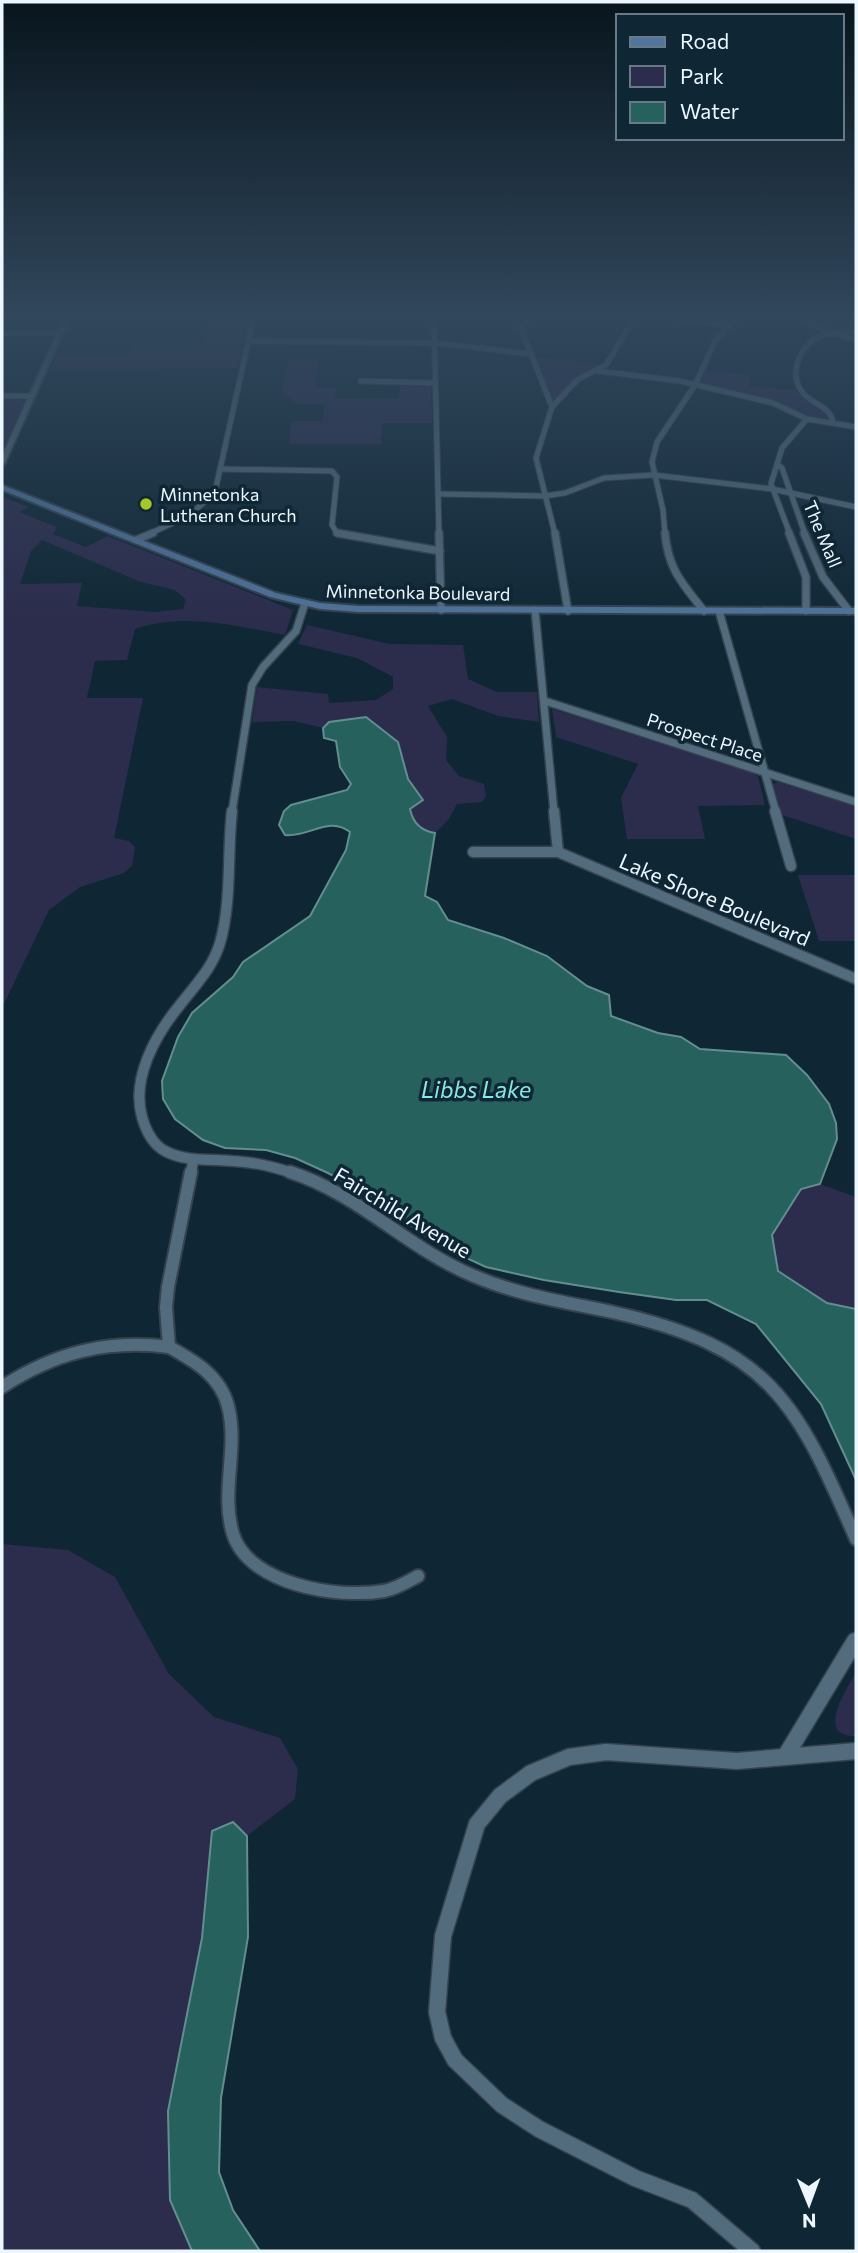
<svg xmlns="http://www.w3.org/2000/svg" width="858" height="2253" viewBox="0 0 858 2253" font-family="Commissioner,sans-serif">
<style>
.green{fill:#2c2c4c;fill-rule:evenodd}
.water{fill:#27615e;stroke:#628e8e;stroke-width:2}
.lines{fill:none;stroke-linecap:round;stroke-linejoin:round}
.minor-far4-casing{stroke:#34424d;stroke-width:7}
.minor-far3-casing{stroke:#34424d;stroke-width:10}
.minor-far2-casing{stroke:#34424d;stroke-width:13}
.minor-far1-casing{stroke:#34424d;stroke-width:16}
.minor-casing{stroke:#34424d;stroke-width:19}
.tertiary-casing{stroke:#34424d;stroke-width:4}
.secondary-casing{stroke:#34424d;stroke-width:4}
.minor-far4{stroke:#536c7d;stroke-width:5}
.minor-far3{stroke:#536c7d;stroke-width:7}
.minor-far2{stroke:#536c7d;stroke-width:10}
.minor-far1{stroke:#536c7d;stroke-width:12}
.minor{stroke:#536c7d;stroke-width:16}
.tertiary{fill:#536c7d;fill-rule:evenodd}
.secondary{fill:#50749d;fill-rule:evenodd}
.poi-dot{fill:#a2c929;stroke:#0f2634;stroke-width:2.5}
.labels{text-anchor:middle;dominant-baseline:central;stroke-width:7;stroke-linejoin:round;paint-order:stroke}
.far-poi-label{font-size:18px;fill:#ecf7ff;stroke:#0f2634;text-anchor:start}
.far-street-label{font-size:18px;fill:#ecf7ff;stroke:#0f2634}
.street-label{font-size:21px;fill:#ecf7ff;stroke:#0f2634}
.water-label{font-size:23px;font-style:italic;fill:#89e7e2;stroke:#0f2634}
</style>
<rect width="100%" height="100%" fill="#0f2634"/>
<g class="green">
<path d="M209,320h39l-11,48 -186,1 7,-14h70l4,-11h71z"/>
<path d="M537,357h8l56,9 -49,36z"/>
<path d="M288,361h31l-4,26 21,1 -1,10 64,1 1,-13h31l1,37h-50l-1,21h-92l2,-23h32l2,-17h-29l-14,-12z"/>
<path d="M705,370l44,5v11l47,4 29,22 4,6 -20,-1 -34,-16 -74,-17z"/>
<path d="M2,399l23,1 -23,50z"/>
<path d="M2,497l27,10 -10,5 38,15 -4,7 33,13 22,-11 185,74 -8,25c-49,-9 -101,-23 -150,-6l-8,31 -32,1 -8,37h56l-29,140 15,3 6,6 -3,19 -8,7 -44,14 -31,23 -47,98zM42,540l99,42 34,8 11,10 -3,9 -28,3 -78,-6 5,-23 -62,1 11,-33z"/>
<path d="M307,625l83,19 73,1 5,34 29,13h40l2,30 -41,-6 -46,-17 -24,7 19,31 -1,23 13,16 25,8 2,12 -4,6 -25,2 -8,15 -14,14c-15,-2 -22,-10 -25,-24l13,-9 -15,-21 -10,-37 -69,-20 -6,6 -30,-7 -41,1 5,-35 71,7 1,9 47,-3 17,-11v-12l-36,-19 -59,-14z"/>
<path d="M552,709l200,64 6,4 7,28 -67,1 7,33h-78l-6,-41 17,-34 -82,-27z"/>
<path d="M778,782l78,25v32l-74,-24 -9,-31z"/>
<path d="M798,875h58v66h-37z"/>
<path d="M820,1184l36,13v112l-29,-6 -49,-32 -6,-36 29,-46z"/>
<path d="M2,1544l66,6 47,27 54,97 45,43 66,21 18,31 -3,30 -48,37 -14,-14 -21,10 -10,106 -32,262 22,51h-190z"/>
<path d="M856,1672v64c-41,1 -10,-46 0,-64z"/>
</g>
<g class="water">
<path d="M366,717l32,25 10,37 15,21 -13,9c3,14 11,22 25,24l-10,63 12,6 11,18 56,18 43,18 40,30 22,9 2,21 47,17 23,4 19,12 86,6 21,20 22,29 7,19 1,16 -17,45 -19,5 -29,46 6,36 49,32 29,6v171l-35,-76 -65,-80 -49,-24h-31l-57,-8 -75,-12 -58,-13 -48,-22 -71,-51 -39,-21 -33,-15 -29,-8 -41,-2 -22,-8 -28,-21 -12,-20 -1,-18 16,-44 14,-24 41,-36 10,-15 67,-46 36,-66 4,-18c-21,-17 -42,6 -65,3l-6,-10 5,-14 7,-6 56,-15 4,-6 -11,-17 -4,-26 -12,-3 -1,-10 6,-6z"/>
<path d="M233,1822l14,14 1,101 -27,161 -2,74 14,38 27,41h-68l-22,-51 -2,-89 34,-173 10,-107z"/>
</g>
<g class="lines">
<defs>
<g id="minor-far4">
<path d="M434,320l5,214"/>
<path d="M528,320l-6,6v5l30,76 -16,51 19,76"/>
<path d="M682,320l45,5"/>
<path d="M807,320l17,10 32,10"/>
<path d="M2,333h58"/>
<path d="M248,341l187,2 96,11"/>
<path d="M598,371l82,10 93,22 34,16 49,8"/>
<path d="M361,381l74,2"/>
<path d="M2,396h29"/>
<path d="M552,407l25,-27 29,-15 27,-45"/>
<path d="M833,422c-3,-16 -21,-18 -30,-29 -15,-18 -4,-47 15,-56 12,-6 26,-5 38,-6"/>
<path d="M777,464l5,4 23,66"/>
<path d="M220,469l112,2 5,6 -5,48 5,8 9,1"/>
<path d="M439,494l105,2 21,-3 39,-15 50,-3 118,14 84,18"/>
<path d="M149,534l41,-19 25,-23 38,-172"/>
<path d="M665,534l-2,-24 -11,-48 5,-20 38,-57 20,-44 19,-21"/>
<path d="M790,534l-19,-50 11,-36 25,-29"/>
</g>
<g id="minor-far3">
<path d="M337,533l103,18"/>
<path d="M439,533l2,77"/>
<path d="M555,533l13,78"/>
<path d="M665,533c3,36 17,50 39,78"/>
<path d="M789,533l17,44v34"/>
<path d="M804,533l19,44 26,34"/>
<path d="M136,540l17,-7"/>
<path d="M535,610l19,202"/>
<path d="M719,611l57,201"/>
<path d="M545,701l311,101"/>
<path d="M232,812l20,-127 11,-18 33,-36 9,-28"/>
</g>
<g id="minor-far2">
<path d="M232,811c-5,43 0,90 -12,132 -8,26 -24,41 -40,62 -24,29 -49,73 -38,112 4,14 10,27 23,34 20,11 46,8 68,10 21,1 42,6 62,13"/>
<path d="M554,811l4,41"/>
<path d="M775,811l16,55"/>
<path d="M473,852h85l298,127"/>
<path d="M191,1174l2,-13"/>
</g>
<g id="minor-far1">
<path d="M191,1172l-23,115 -2,20 3,40c25,14 51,28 59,59 11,42 -8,86 5,128 16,51 105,65 151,57 12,-2 23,-9 34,-15"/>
<path d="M290,1172c69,22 118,77 184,104 44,19 91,26 138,36 157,35 184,88 244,227"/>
<path d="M2,1387c52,-34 105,-48 167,-40"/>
<path d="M854,1643l2,-3"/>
</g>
<g id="minor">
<path d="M785,1757l70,-116"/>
<path d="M752,2251l-60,-51 -57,-22 -96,-49 -37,-24 -47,-45 -12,-22 -6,-26 6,-76 34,-112 23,-28 31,-23 38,-16 37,-5 131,9 119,-10"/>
</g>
<path id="tertiary" d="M63,320h6l-64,143 -3,2v-9z"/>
<path id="secondary" d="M2,485l274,108 44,10 38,3 498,2v6l-498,-2 -38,-3 -50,-12 -268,-107z"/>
</defs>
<use href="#minor-far4" class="minor-far4-casing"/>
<use href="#minor-far3" class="minor-far3-casing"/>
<use href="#minor-far2" class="minor-far2-casing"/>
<use href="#minor-far1" class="minor-far1-casing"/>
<use href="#minor" class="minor-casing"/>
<use href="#tertiary" class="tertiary-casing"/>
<use href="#secondary" class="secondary-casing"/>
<use href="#minor-far4" class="minor-far4"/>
<use href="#minor-far3" class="minor-far3"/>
<use href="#minor-far2" class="minor-far2"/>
<use href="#minor-far1" class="minor-far1"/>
<use href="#minor" class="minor"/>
<use href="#tertiary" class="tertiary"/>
<use href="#secondary" class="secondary"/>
</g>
<linearGradient id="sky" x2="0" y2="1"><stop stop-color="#08151d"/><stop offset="0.5" stop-color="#31475c"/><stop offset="1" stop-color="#31475c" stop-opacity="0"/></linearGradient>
<rect width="858" height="635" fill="url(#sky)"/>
<circle class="poi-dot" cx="146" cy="504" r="7"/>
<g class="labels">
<g class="far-poi-label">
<text x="160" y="494">Minnetonka<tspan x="160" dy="21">Lutheran Church</tspan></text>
</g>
<g class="far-street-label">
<text transform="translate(823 534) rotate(67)">The Mall</text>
<text transform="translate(418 592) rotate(1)">Minnetonka Boulevard</text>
<text transform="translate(705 737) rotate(18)">Prospect Place</text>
</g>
<g class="street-label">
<text transform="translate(715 899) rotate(23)">Lake Shore Boulevard</text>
<text transform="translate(403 1212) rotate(31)">Fairchild Avenue</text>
</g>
<g class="water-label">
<text x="476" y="1089">Libbs Lake</text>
</g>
</g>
<rect width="858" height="2253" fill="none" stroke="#ecf7ff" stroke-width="7"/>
<rect x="616" y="14" width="228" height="126" fill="#0f2634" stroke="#677a85" stroke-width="2"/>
<rect x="630" y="37" width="35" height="10" fill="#50749d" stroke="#677a85" stroke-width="2"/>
<text x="680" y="49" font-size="21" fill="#ecf7ff">Road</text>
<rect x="630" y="66" width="35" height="21" fill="#2c2c4c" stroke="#677a85" stroke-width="2"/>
<text x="680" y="84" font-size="21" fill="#ecf7ff">Park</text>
<rect x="630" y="102" width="35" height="21" fill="#27615e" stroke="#677a85" stroke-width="2"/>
<text x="680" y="119" font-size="21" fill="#ecf7ff">Water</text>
<g transform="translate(809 2204) rotate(179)" stroke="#0f2634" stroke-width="5" paint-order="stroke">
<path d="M0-5L12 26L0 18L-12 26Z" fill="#ecf7ff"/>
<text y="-10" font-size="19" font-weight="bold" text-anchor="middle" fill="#ecf7ff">N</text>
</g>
</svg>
